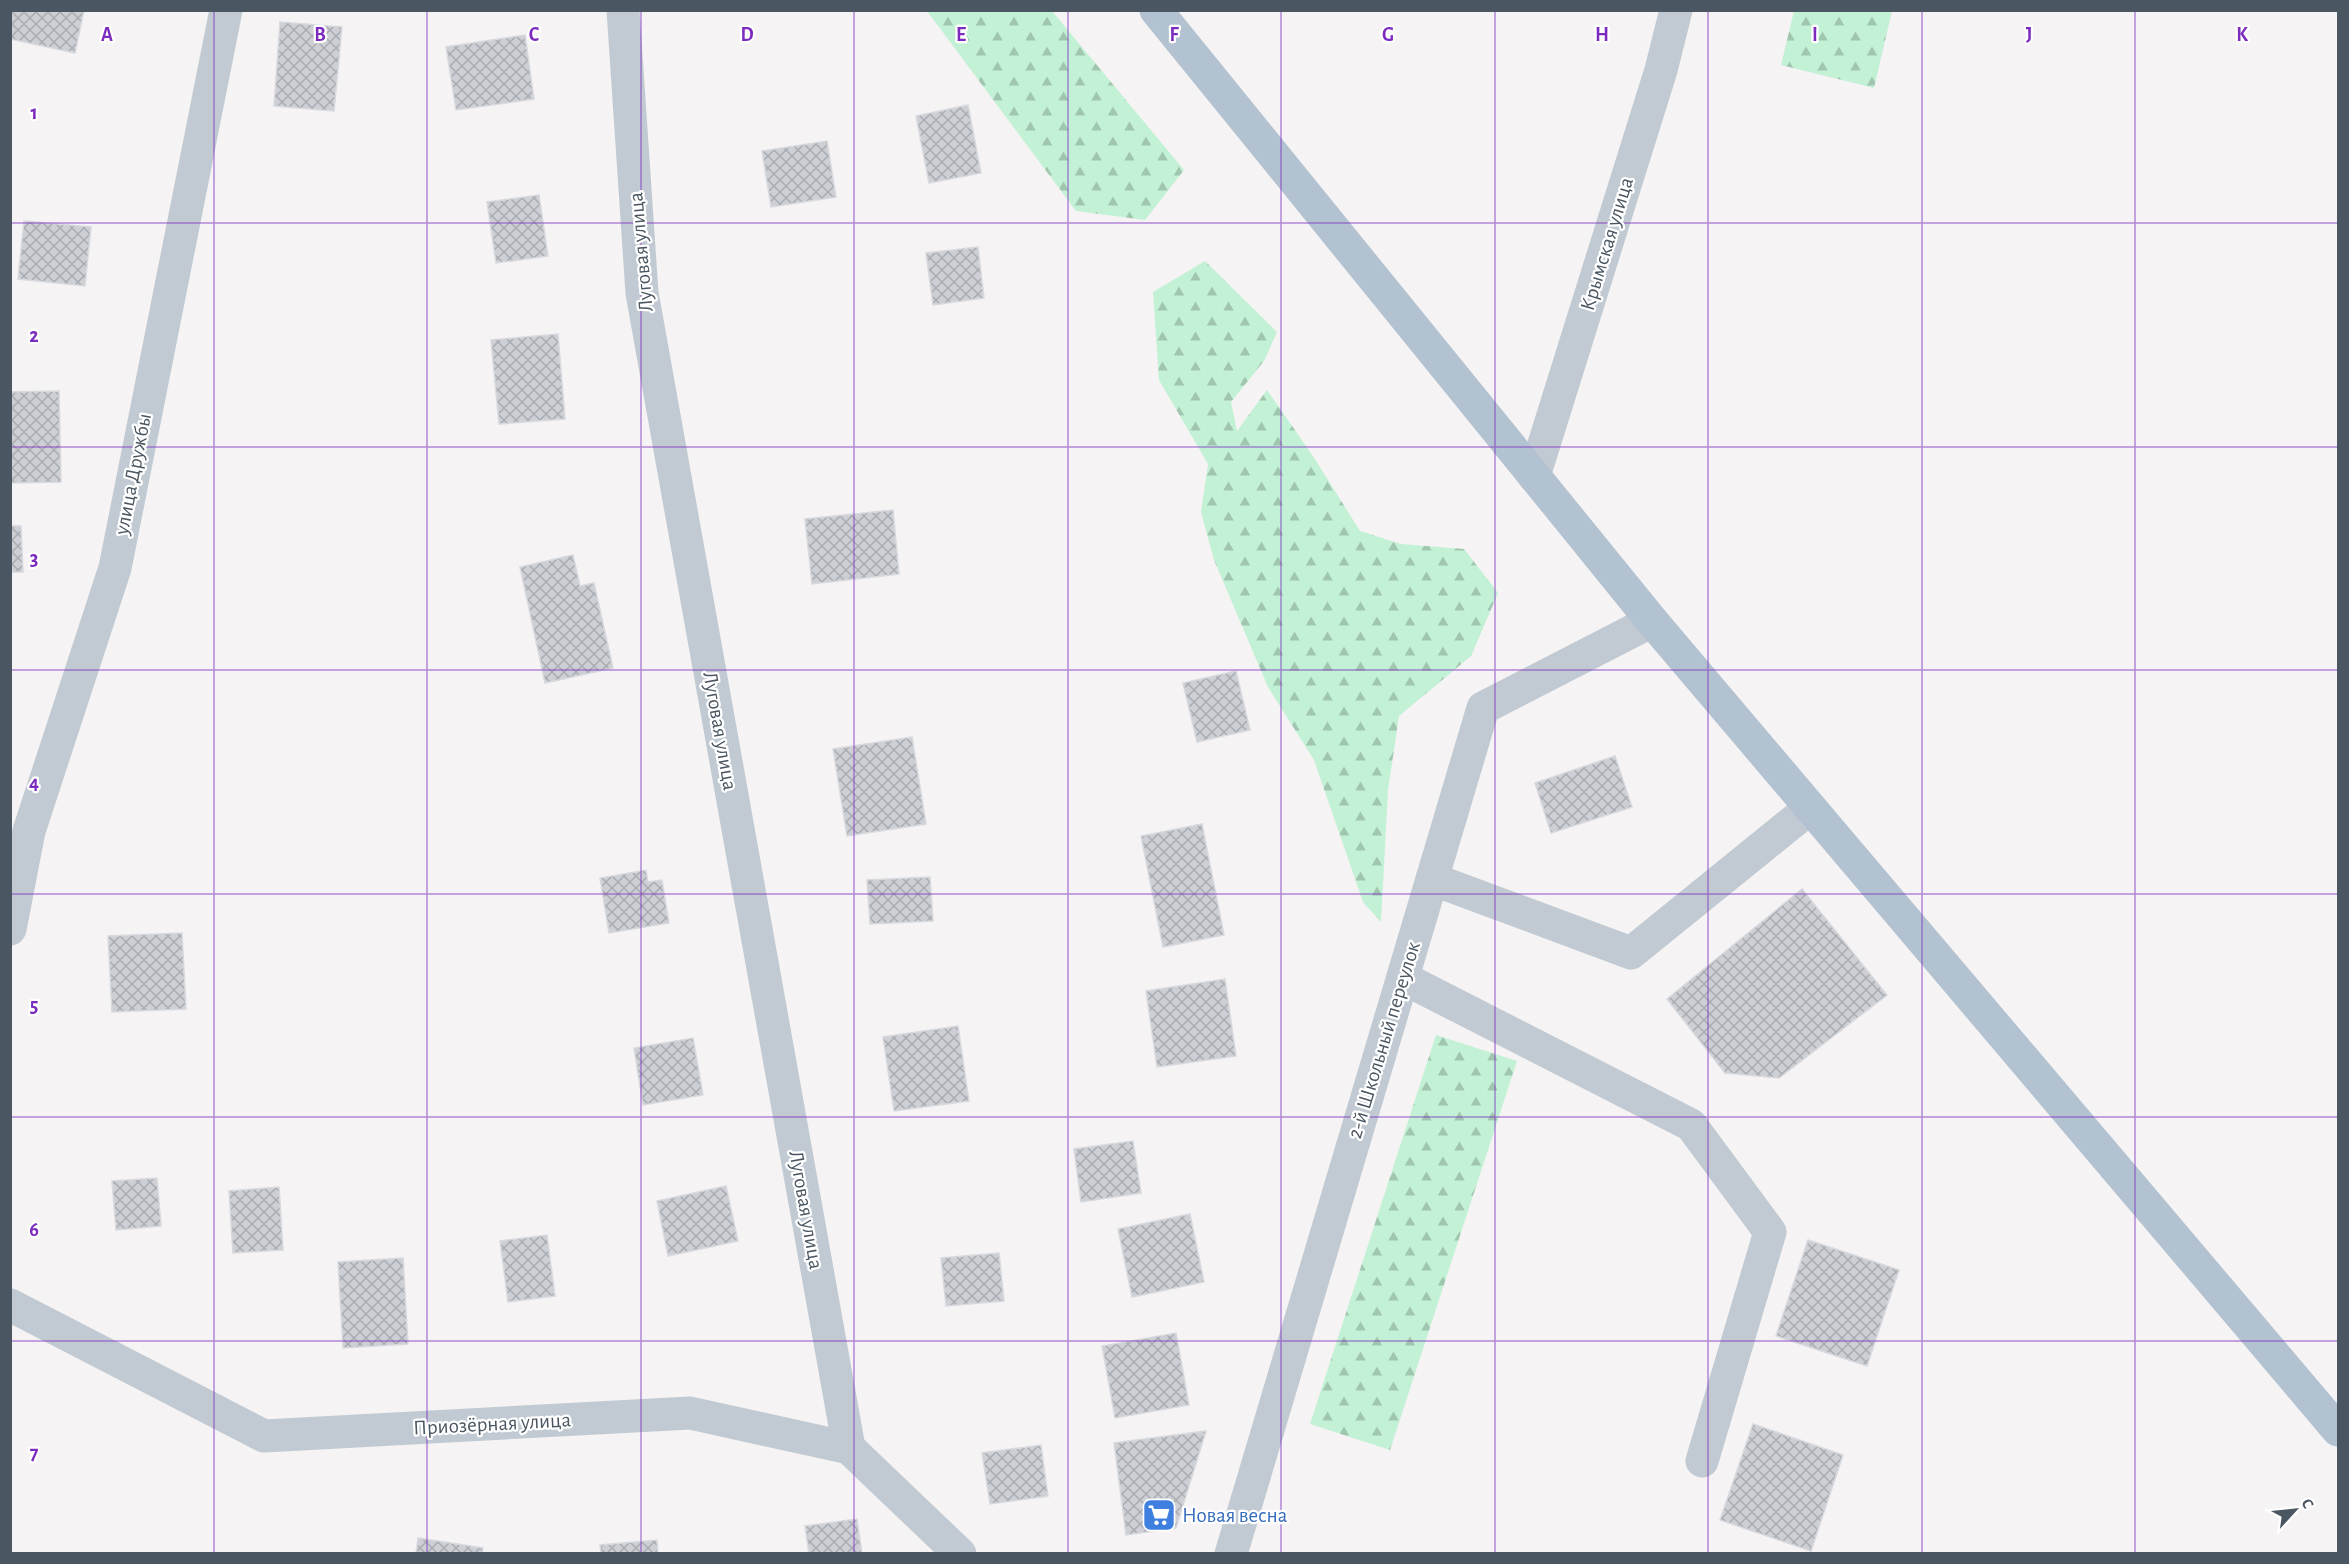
<svg xmlns="http://www.w3.org/2000/svg" width="2349" height="1564" viewBox="0 0 2349 1564" font-family="'Alegreya Sans',sans-serif">
<style>
.forest{fill:url(#forest-firs)}
.building{fill:url(#building-cross-hatch);stroke:#d7d9de;stroke-width:1.5}
.lines{fill:none;stroke-linecap:round;stroke-linejoin:round}
.minor{stroke:#c1cad2;stroke-width:33}
.major{stroke:#b3c2d1;stroke-width:33}
.grid{fill:none;stroke:#7b2cbf;stroke-width:1.5;stroke-opacity:0.55}
.labels{text-anchor:middle;dominant-baseline:central;stroke-width:4.5;stroke-linejoin:round;paint-order:stroke}
.street-label{font-size:21px;fill:#4a5661;stroke:#fff}
.shop-label{font-size:21px;fill:#366cbe;stroke:#fff;text-anchor:start}
.grid-label{font-size:20px;text-anchor:middle;font-weight:bold;fill:#7b2cbf;stroke:#fff;stroke-width:4.5;stroke-linejoin:round;paint-order:stroke}
</style>
<defs>
<pattern id="forest-firs" width="22" height="20" patternUnits="userSpaceOnUse" patternTransform="scale(1.5)"><rect width="22" height="20" fill="#c3f1d5"/><path d="M5 1l3.5 6h-7zM16 11l3.5 6h-7z" fill="#a0c6b0"/></pattern>
<pattern id="building-cross-hatch" width="8" height="8" patternUnits="userSpaceOnUse" patternTransform="scale(1.5)"><rect width="8" height="8" fill="#cdcfd5"/><path d="M0 0l8 8M0 8l8-8" fill="none" stroke="#a8abb0"/></pattern>
</defs>
<rect width="100%" height="100%" fill="#f5f3f3"/>
<g class="forest">
<path d="M927,11h125l132,159 -39,50 -69,-9z"/>
<path d="M1794,11h98l-18,77 -93,-23z"/>
<path d="M1205,261l72,71 -13,29 -33,41 6,29 30,-41 46,66 47,75 41,13 63,5 34,44 -27,63 -72,60 -11,74 -7,132 -18,-20 -49,-142 -46,-73 -54,-127 -13,-48 7,-48 -49,-84 -6,-88z"/>
<path d="M1436,1035l81,26 -127,389 -80,-26z"/>
</g>
<g class="building">
<path d="M10,10h74l-9,43 -65,-14z"/>
<path d="M280,22l62,5 -8,84 -60,-5z"/>
<path d="M525,35l9,64 -78,11 -10,-63z"/>
<path d="M968,105l13,68 -52,10 -13,-67z"/>
<path d="M827,141l9,56 -65,10 -9,-56z"/>
<path d="M539,195l9,61 -52,7 -9,-61z"/>
<path d="M24,221l67,6 -6,59 -67,-7z"/>
<path d="M978,247l6,51 -51,7 -7,-52z"/>
<path d="M558,334l7,85 -66,5 -8,-84z"/>
<path d="M59,391l2,91 -51,1v-91z"/>
<path d="M893,510l6,64 -87,10 -7,-65z"/>
<path d="M10,526h11l2,46h-13z"/>
<path d="M573,555l7,31 14,-3 19,85 -68,15 -25,-116z"/>
<path d="M1236,671l14,59 -53,12 -14,-59z"/>
<path d="M912,737l14,87 -79,12 -14,-87z"/>
<path d="M1615,756l17,51 -81,26 -16,-50z"/>
<path d="M1202,824l22,111 -61,12 -22,-111z"/>
<path d="M646,870l2,12 14,-2 7,43 -60,10 -9,-55z"/>
<path d="M930,877l3,44 -63,3 -3,-44z"/>
<path d="M1802,889l85,106 -108,83 -54,-5 -58,-74z"/>
<path d="M182,933l4,76 -74,3 -4,-76z"/>
<path d="M1225,979l11,77 -79,11 -11,-76z"/>
<path d="M958,1026l11,75 -75,10 -11,-74z"/>
<path d="M693,1038l10,57 -60,10 -9,-57z"/>
<path d="M1133,1141l8,52 -60,9 -7,-53z"/>
<path d="M157,1178l4,48 -45,4 -4,-49z"/>
<path d="M726,1186l12,55 -70,15 -11,-55z"/>
<path d="M279,1187l4,63 -50,3 -4,-62z"/>
<path d="M1190,1214l14,68 -72,15 -14,-68z"/>
<path d="M547,1235l8,61 -47,6 -8,-61z"/>
<path d="M1808,1240l91,30 -32,96 -91,-30z"/>
<path d="M999,1253l5,48 -58,5 -5,-48z"/>
<path d="M403,1258l5,86 -65,4 -5,-86z"/>
<path d="M1176,1333l13,72 -74,13 -13,-72z"/>
<path d="M1753,1424l90,31 -32,96 -91,-31z"/>
<path d="M1206,1431l-30,97 -50,7 -12,-92z"/>
<path d="M1041,1445l7,51 -58,8 -8,-51z"/>
<path d="M857,1519l5,35h-53l-4,-28z"/>
<path d="M418,1538l65,10 -1,6h-66z"/>
<path d="M657,1540l1,14h-57l-1,-9z"/>
</g>
<g class="lines">
<g class="minor">
<path d="M623,10l19,283 207,1155"/>
<path d="M1534,476l127,-406 15,-60"/>
<path d="M1432,879l199,74 179,-145"/>
<path d="M10,929l19,-98 86,-263 111,-558"/>
<path d="M1403,978l288,147 79,107 -68,229"/>
<path d="M10,1305l254,131 426,-23 159,35 111,106"/>
<path d="M1231,1554l252,-846 169,-87"/>
</g>
<path class="major" d="M1156,10l496,611 686,809"/>
</g>
<path class="grid" d="M214,10v1544M427,10v1544M641,10v1544M854,10v1544M1068,10v1544M1281,10v1544M1495,10v1544M1708,10v1544M1922,10v1544M2135,10v1544M10,223h2328M10,447h2328M10,670h2328M10,894h2328M10,1117h2328M10,1341h2328"/>
<defs>
<symbol id="supermarket-square" viewBox="-11 -11 22 22"><rect x="-9" y="-9" width="18" height="18" rx="4" fill="#3f7fe0" stroke="#fff"/><path d="M-6-5.5h2.5l.6 2H6L4.5 2H-2.5L-4.4-4H-6ZM-1.5 3.2a1.3 1.3 0 1 0 .1 0ZM3 3.2a1.3 1.3 0 1 0 .1 0Z" fill="#fff"/></symbol>
</defs>
<g fill-rule="evenodd">
<use href="#supermarket-square" x="1140" y="1496" width="38" height="38"/>
</g>
<g class="labels">
<g class="street-label">
<text transform="translate(1607 244) rotate(-73)">Крымская улица</text>
<text transform="translate(641 252) rotate(-95)">Луговая улица</text>
<text transform="translate(133 474) rotate(-79)">улица Дружбы</text>
<text transform="translate(720 731) rotate(80)">Луговая улица</text>
<text transform="translate(1384 1040) rotate(-73)">2-й Школьный переулок</text>
<text transform="translate(806 1210) rotate(80)">Луговая улица</text>
<text transform="translate(492 1424) rotate(-3)">Приозёрная улица</text>
</g>
<g class="shop-label">
<text x="1182" y="1515">Новая весна</text>
</g>
</g>
<g class="grid-label">
<text x="107" y="41">A</text>
<text x="320" y="41">B</text>
<text x="534" y="41">C</text>
<text x="747" y="41">D</text>
<text x="961" y="41">E</text>
<text x="1174" y="41">F</text>
<text x="1388" y="41">G</text>
<text x="1602" y="41">H</text>
<text x="1815" y="41">I</text>
<text x="2029" y="41">J</text>
<text x="2242" y="41">K</text>
<text x="34" y="119">1</text>
<text x="34" y="342">2</text>
<text x="34" y="565">3</text>
<text x="34" y="789">4</text>
<text x="34" y="1012">5</text>
<text x="34" y="1236">6</text>
<text x="34" y="1459">7</text>
</g>
<rect width="2349" height="1564" fill="none" stroke="#4a5661" stroke-width="24"/>
<g transform="translate(2295 1510) rotate(63)" stroke="#ffffff" stroke-width="4.5" paint-order="stroke">
<path d="M0-4.5L10 22L0 15L-10 22Z" fill="#4a5661"/>
<text y="-9" font-size="16" font-weight="bold" text-anchor="middle" fill="#4a5661">С</text>
</g>
</svg>
